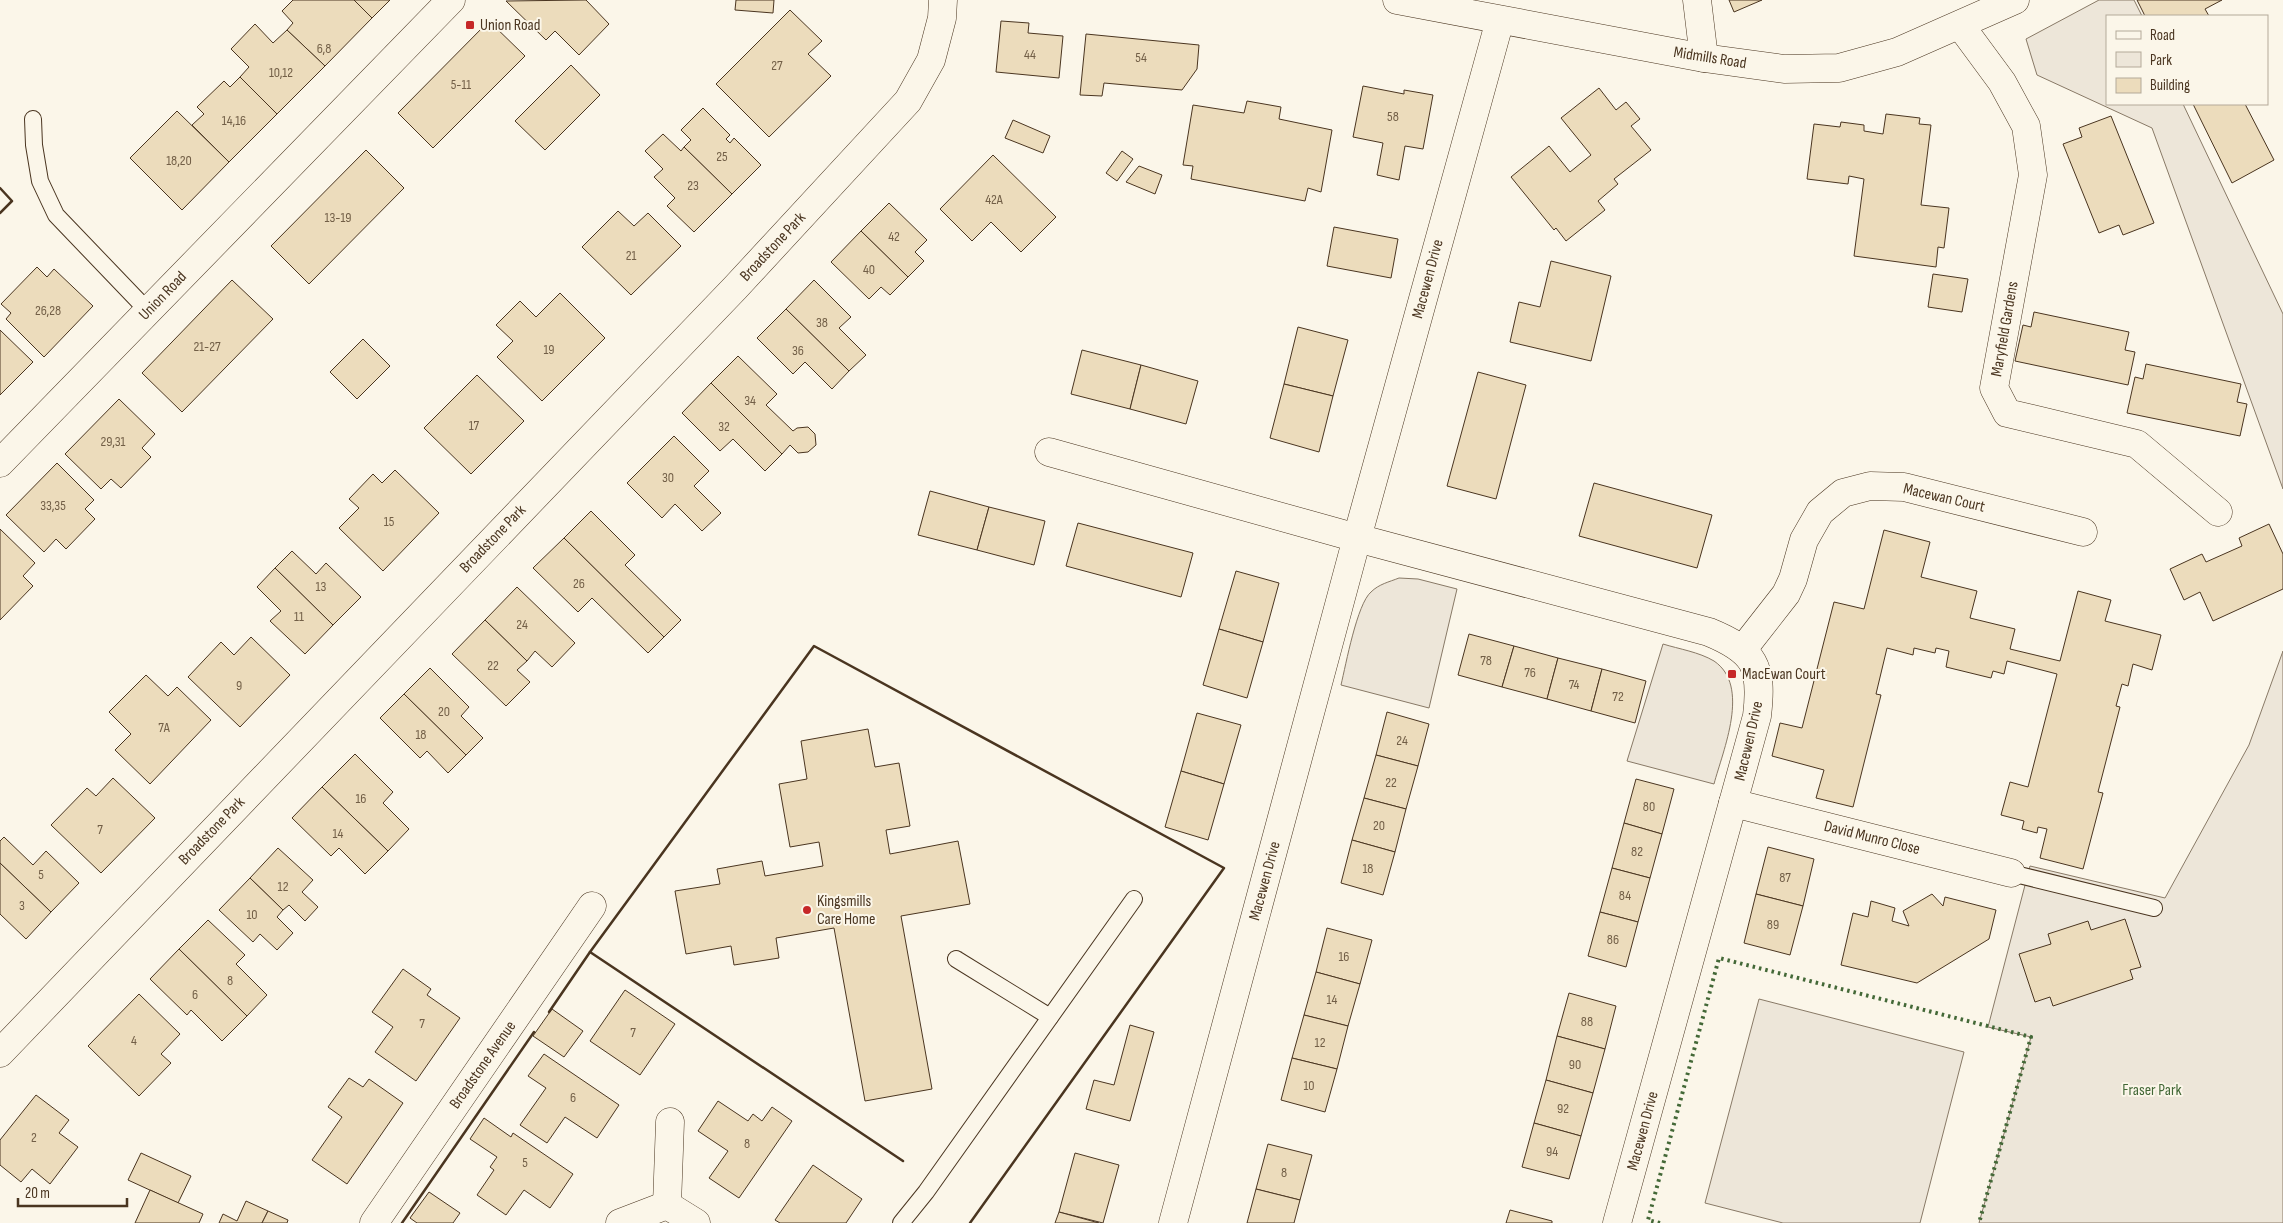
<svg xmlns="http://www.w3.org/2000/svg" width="2283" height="1223" viewBox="0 0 2283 1223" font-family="'Sofia Sans Condensed',sans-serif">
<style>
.green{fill:#ede6d9;stroke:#887966}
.building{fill:#ecdcbc;stroke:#4a3520}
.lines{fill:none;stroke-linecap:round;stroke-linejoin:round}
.service-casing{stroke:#4a3520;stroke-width:18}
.minor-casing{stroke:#4a3520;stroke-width:29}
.service{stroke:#fbf6e9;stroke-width:16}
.minor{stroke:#fbf6e9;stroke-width:28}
.hedge{stroke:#436837;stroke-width:4;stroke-dasharray:2.5 4;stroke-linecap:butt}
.wall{stroke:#4a3520;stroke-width:2.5}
.poi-dot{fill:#c62828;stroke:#fbf6e9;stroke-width:2}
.labels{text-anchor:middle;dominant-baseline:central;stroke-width:4;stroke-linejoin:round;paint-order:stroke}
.number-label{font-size:14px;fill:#725f47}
.poi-label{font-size:16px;fill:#4a3520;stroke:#fbf6e9;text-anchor:start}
.street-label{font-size:16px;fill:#4a3520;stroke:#fbf6e9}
.park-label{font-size:16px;fill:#436837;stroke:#fbf6e9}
</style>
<rect width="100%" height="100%" fill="#fbf6e9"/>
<g class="green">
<path d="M2099,0h35l8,16h-35v88h76l100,210v175l-131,-361 -115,-53 -11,-36z"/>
<path d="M1399,578l19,1 39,10 -28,119 -88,-23c5,-21 16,-81 30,-93 8,-8 18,-10 28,-14z"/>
<path d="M1663,644c16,5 36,8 51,17 37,25 9,89 0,123l-87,-23z"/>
<path d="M2283,651v572h-304l52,-186 -43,-10 42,-161 135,32 84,-153z"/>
<path d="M1759,999l205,53 -44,171h-137l-78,-20z"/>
</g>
<g class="building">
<path d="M293,0h61l18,18 -47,48 -38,-36 6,-7 -11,-12z"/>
<path d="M354,0h36l-18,18z"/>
<path d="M586,0l23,24 -30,31 -24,-24 -9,9 -40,-39z"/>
<path d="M736,0h38l-1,13 -38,-3z"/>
<path d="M1729,0h33l-28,12z"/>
<path d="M2137,0h85l-17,9 4,7h-64z"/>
<path d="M790,10l32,31 -14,13 23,22 -62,61 -53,-53z"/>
<path d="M489,21l36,35 -92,92 -35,-35z"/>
<path d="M1001,21l28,2 -1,10 35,3 -4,42 -63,-6z"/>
<path d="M255,24l18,19 14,-13 38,36 -48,48 -37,-37 9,-10 -18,-18z"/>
<path d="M1086,34l113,11 -2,24 -15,21 -78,-7 -2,13 -22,-1z"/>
<path d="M571,65l29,30 -55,55 -30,-29z"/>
<path d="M240,77l37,37 -48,48 -37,-37 12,-11 -7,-7 27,-26 6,6z"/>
<path d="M1363,86l41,8v-4l29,5 -10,54 -18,-3 -6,34 -22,-5 6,-32 -30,-6z"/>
<path d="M1599,88l17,22 10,-8 14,17 -9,7 20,24 -37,29 4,5 -20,17 7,9 -39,31 -10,-13 -2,2 -43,-53 38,-31 21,26 21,-17 -30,-37z"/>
<path d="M1247,101l34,6 -2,12 53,11 -11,62 -13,-4 -3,13 -114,-22 2,-13 -10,-1 10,-60 51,8z"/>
<path d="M2193,104h52l29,56 -42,23z"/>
<path d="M703,108l27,27 -4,4 4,4 4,-5 27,27 -29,29 -48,-47 7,-7 -10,-10z"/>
<path d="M177,111l52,51 -47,48 -52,-52z"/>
<path d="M1886,114l34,4 -1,6 12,1 -10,80 28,3 -5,40 -6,-1 -2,20 -82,-11 10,-77 -15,-3 -1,8 -41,-5 7,-55 26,3 1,-5 23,3v6l19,3z"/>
<path d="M2111,116l43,107 -31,12 -4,-10 -20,8 -36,-89 19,-7 -3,-9z"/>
<path d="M1013,120l37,16 -7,17 -38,-15z"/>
<path d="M663,134l18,17 3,-4 48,47 -38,38 -27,-26 8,-8 -21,-21 9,-8 -18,-18z"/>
<path d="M366,150l38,38 -95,96 -38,-38z"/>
<path d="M1122,151l11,8 -16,22 -11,-8z"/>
<path d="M993,155l63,62 -35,35 -30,-30 -19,19 -32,-32z"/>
<path d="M1139,166l23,9 -7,19 -29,-12z"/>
<path d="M889,203l38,37 -12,12 9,9 -16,16 -47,-46z"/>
<path d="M618,211l16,15 14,-13 33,33 -50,49 -49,-48z"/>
<path d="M1334,227l64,12 -7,39 -64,-12z"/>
<path d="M861,231l47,46 -18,18 -9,-8 -12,12 -38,-37z"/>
<path d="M1551,261l60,15 -20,85 -81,-19 9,-40 21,5z"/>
<path d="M37,267l10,10 7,-8 39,37 -49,51 -38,-38 5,-6 -10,-9z"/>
<path d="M1933,274l35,5 -6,33 -34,-5z"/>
<path d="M232,280l41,39 -91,93 -40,-39z"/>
<path d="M814,280l37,37 -12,11 27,27 -17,16 -63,-62z"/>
<path d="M560,293l45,45 -63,63 -45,-44 16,-16 -17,-16 24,-24 16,16z"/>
<path d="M786,309l63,62 -17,18 -27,-27 -12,12 -36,-36z"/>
<path d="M2034,312l95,20 -4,18 10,2 -7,33 -113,-24 8,-36 8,2z"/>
<path d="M1298,327l50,13 -15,56 -49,-12z"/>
<path d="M0,330l33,32 -33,33z"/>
<path d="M363,339l27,27 -33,33 -27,-27z"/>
<path d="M1082,350l59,15 -11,44 -59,-15z"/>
<path d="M738,356l39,38 -11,11 27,26 4,-3 11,-1 7,7 1,11 -8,7 -10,1 -8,-8 -8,9 -71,-71z"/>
<path d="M2146,364l95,20 -4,18 10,2 -7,32 -113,-23 8,-36 8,2z"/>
<path d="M1141,365l57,16 -12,43 -56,-15z"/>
<path d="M1478,372l48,13 -30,114 -49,-13z"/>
<path d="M477,375l47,46 -53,53 -47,-46z"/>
<path d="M711,383l71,71 -17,17 -32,-32 -13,12 -38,-38z"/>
<path d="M1284,384l49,12 -14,56 -49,-14z"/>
<path d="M119,399l36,35 -13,14 9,9 -30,31 -10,-9 -10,10 -36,-35z"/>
<path d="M674,436l35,35 -15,15 27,27 -19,18 -27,-27 -13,14 -35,-35z"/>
<path d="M57,463l37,37 -9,9 10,10 -29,30 -10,-10 -12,13 -38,-37z"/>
<path d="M395,470l44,43 -56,58 -44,-43 20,-20 -10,-9 24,-25 9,9z"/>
<path d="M1594,483l118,32 -15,53 -118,-32z"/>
<path d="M930,491l59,16 -12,43 -59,-15z"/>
<path d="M989,507l56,14 -11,44 -57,-15z"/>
<path d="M591,511l44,44 -10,10 56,55 -17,17 -100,-99z"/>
<path d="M1078,523l115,30 -12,44 -115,-31z"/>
<path d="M2269,524l14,30v35l-70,32 -13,-29 -16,8 -14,-31 32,-15 4,8 36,-16 -3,-8z"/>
<path d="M0,529l35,34 -12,13 10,10 -33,34z"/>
<path d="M1884,530l46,12 -9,35 56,14 -7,27 45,11 -5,20 50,12 18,-70 33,9 -6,21 56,14 -9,35 -19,-6 -5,22 -6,-2 -6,22 4,1 -22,85 5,1 -20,76 -43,-11 7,-29 -9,-2 -1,6 -15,-4 2,-8 -23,-6 9,-33 18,5 29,-113 -50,-13 -3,13 -11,-3 -2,7 -45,-11 3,-16 -13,-3 -1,5 -21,-5 -1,7 -26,-7 -11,46 5,1 -28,112 -37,-9 8,-28 -52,-14 8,-33 22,5 32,-126 30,7z"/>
<path d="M564,538l100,99 -16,16 -56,-55 -14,14 -45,-44z"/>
<path d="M292,551l24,23 10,-11 35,34 -28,28 -58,-57z"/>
<path d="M275,568l58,57 -28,29 -35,-33 11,-10 -24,-24z"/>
<path d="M1236,571l43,12 -16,59 -44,-13z"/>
<path d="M517,587l58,56 -23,24 -17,-16 -8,10 -42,-41z"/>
<path d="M485,620l42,41 -10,9 13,12 -24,24 -54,-52z"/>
<path d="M1219,629l44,13 -16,56 -44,-13z"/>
<path d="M1469,634l45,12 -12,41 -44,-12z"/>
<path d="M251,637l39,38 -50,52 -52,-50 33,-35 13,13z"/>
<path d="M1514,646l44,12 -11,41 -45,-12z"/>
<path d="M1558,658l44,11 -11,42 -44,-12z"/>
<path d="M430,668l39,39 -8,9 22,22 -17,17 -62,-61z"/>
<path d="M1602,669l44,12 -11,42 -44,-12z"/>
<path d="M146,675l22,21 9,-9 34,33 -61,64 -35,-34 16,-16 -22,-22z"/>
<path d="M404,694l62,61 -18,18 -21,-22 -7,7 -40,-40z"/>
<path d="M1387,712l42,12 -11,42 -42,-11z"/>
<path d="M1197,713l44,12 -17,59 -43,-13z"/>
<path d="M868,729l7,38 24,-4 11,63 -24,4 4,24 68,-13 12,63 -69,12 31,173 -67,12 -31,-173 -58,10 3,20 -45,7 -3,-19 -45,8 -11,-63 45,-7 -3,-15 45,-8 3,15 58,-10 -4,-24 -29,5 -11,-63 28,-5 -6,-38z"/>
<path d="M355,754l38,38 -10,11 26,26 -21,22 -66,-64z"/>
<path d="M1376,755l42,11 -12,43 -42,-11z"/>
<path d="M1181,771l43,13 -16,56 -43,-13z"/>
<path d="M113,778l42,40 -54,55 -50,-48 36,-37 9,8z"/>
<path d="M1636,779l38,10 -12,45 -38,-11z"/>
<path d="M322,787l66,64 -23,23 -26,-26 -8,8 -39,-38z"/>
<path d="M1364,798l42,11 -11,43 -43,-12z"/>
<path d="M1624,823l38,11 -12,44 -38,-10z"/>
<path d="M4,837l29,28 13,-14 33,32 -28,29 -51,-49v-22z"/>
<path d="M1352,840l43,12 -12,43 -42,-12z"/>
<path d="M1768,847l46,12 -11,47 -47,-12z"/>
<path d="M278,848l35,32 -11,12 16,15 -13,14 -16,-16 -6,5 -33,-32z"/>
<path d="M0,863l51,49 -25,27 -26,-25z"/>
<path d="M1612,868l38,10 -12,44 -38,-10z"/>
<path d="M250,878l33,32 -6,7 16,16 -16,17 -17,-16 -7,8 -34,-32z"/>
<path d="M1756,894l47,12 -13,49 -46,-12z"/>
<path d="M1932,894l11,12 2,-9 51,13 -7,29 -72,44 -76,-18 12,-52 15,4 3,-16 24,7 -3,13 17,5 -6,-15z"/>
<path d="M1600,912l38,10 -12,45 -38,-11z"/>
<path d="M2125,919l16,48 -11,3 3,9 -80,27 -3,-9 -15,5 -16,-48 32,-10 -3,-10 40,-13 3,9z"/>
<path d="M208,920l37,35 -9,9 31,31 -20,21 -68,-67z"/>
<path d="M1327,928l45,12 -12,44 -44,-12z"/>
<path d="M179,949l68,67 -25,25 -31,-31 -4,5 -37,-36z"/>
<path d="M403,969l28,20 -4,6 33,23 -44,63 -41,-29 18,-25 -21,-15z"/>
<path d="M1316,972l44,12 -12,42 -44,-11z"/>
<path d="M625,990l50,34 -35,51 -50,-34z"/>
<path d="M1569,993l47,13 -11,43 -48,-13z"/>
<path d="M139,994l41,40 -19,20 10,9 -32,33 -51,-50z"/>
<path d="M552,1009l31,22 -19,26 -31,-21z"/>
<path d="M1304,1015l44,11 -11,43 -45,-11z"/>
<path d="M1130,1025l24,7 -24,89 -44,-12 8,-29 20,5z"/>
<path d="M1557,1036l48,13 -12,44 -47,-13z"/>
<path d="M544,1054l75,51 -22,33 -32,-21 -18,26 -27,-18 26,-37 -18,-12z"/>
<path d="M1292,1058l45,11 -12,43 -44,-12z"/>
<path d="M349,1078l14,9 6,-8 34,24 -56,81 -35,-24 30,-43 -14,-10z"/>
<path d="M1546,1080l47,13 -12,43 -47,-13z"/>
<path d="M36,1095l33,25 -10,13 19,14 -28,37 -18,-15 -11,13 -21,-17v-25z"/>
<path d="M718,1101l30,20 5,-7 9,7 10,-14 20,14 -53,77 -30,-20 19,-27 -30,-20z"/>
<path d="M484,1118l27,19 2,-4 60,41 -23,34 -26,-18 -18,25 -29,-20 17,-25 -4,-3 7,-10 -27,-18z"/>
<path d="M1534,1123l47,13 -12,43 -47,-12z"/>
<path d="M1268,1144l44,11 -12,45 -44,-11z"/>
<path d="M141,1153l50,23 -13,27 -50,-23z"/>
<path d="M1075,1153l44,12 -16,58 -44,-11z"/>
<path d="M813,1165l49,34 -16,24h-66l-5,-3z"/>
<path d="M1256,1189l44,11 -6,23h-47z"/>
<path d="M150,1190l53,24 -4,9h-64z"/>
<path d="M429,1192l31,21 -7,10h-36l-7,-5z"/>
<path d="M246,1201l22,10 -6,12h-43l4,-9 14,7z"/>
<path d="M1510,1210l42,11v2h-46z"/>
<path d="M268,1211l20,9 -1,3h-25z"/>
<path d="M1059,1212l40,11h-44z"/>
</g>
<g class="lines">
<defs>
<g id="service">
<path d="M33,119l1,26 6,36 16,34 92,96"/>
<path d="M2011,873l143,35"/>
<path d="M956,959l94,58"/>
<path d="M901,1223l25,-31 208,-293"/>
</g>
<g id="minor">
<path d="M1397,0l307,58 80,11 55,-1 58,-16 118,-52"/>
<path d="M1697,0l7,58"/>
<path d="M1960,25l42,57 24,44 7,49 -39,213 13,25 130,31 81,68"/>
<path d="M1049,452l308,86 352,94c46,19 54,34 48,84l-140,507"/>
<path d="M0,463l451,-463"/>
<path d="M1743,649l43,-55 7,-15 11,-39 16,-28 23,-19 27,-7 34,1 179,45"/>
<path d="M1733,803l278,70"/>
<path d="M0,1053l735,-765 173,-187 23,-41 11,-42 1,-18"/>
<path d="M667,1205l3,-83"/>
<path d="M374,1223l218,-317"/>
<path d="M620,1223l47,-18 29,18"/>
<path d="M1173,1223l184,-685 143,-518"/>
</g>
</defs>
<use href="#service" class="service-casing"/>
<use href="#minor" class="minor-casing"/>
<use href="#service" class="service"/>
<use href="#minor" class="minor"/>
<path class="hedge" d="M1660,1223l-12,-3 71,-262 312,79 -52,186"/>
<g class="wall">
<path d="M0,188l12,13 -12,12"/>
<path d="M549,1012l41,-60"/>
<path d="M903,1161l-313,-209 224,-306 410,222 -254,355"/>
<path d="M402,1223l132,-191"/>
</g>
</g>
<g class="poi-dot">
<rect x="465" y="20" width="10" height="10" rx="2.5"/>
<rect x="1727" y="669" width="10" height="10" rx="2.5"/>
<circle cx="807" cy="910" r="5"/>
</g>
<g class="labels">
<g class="number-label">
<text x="324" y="48">6,8</text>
<text x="1030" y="54">44</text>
<text x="1141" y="57">54</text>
<text x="777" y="65">27</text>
<text x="281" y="72">10,12</text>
<text x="461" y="84">5-11</text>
<text x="1393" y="116">58</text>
<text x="234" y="120">14,16</text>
<text x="722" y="156">25</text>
<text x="179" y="160">18,20</text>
<text x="693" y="185">23</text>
<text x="994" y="199">42A</text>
<text x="338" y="217">13-19</text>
<text x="894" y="236">42</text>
<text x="631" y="255">21</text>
<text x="869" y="269">40</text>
<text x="48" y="310">26,28</text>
<text x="822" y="322">38</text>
<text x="207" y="346">21-27</text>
<text x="549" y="349">19</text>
<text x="798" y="350">36</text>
<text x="750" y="400">34</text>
<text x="474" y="425">17</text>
<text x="724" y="426">32</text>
<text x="113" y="441">29,31</text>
<text x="668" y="477">30</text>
<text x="53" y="505">33,35</text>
<text x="389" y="521">15</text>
<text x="579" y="583">26</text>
<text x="321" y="586">13</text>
<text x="299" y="616">11</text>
<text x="522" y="624">24</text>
<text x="1486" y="660">78</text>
<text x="493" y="665">22</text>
<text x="1530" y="672">76</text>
<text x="1574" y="684">74</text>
<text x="239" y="685">9</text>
<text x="1618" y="696">72</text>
<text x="444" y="711">20</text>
<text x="164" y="727">7A</text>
<text x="421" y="734">18</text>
<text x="1402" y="740">24</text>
<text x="1391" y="782">22</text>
<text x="361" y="798">16</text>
<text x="1649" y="806">80</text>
<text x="1379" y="825">20</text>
<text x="100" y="829">7</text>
<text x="338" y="833">14</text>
<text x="1637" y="851">82</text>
<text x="1368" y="868">18</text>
<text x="41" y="874">5</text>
<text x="1785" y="877">87</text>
<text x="283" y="886">12</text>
<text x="1625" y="895">84</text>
<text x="22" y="905">3</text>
<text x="252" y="914">10</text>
<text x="1773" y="924">89</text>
<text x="1613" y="939">86</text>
<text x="1344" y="956">16</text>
<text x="230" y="980">8</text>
<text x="195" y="994">6</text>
<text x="1332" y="999">14</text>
<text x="1587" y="1021">88</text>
<text x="422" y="1023">7</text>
<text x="633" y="1032">7</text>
<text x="134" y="1040">4</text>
<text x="1320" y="1042">12</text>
<text x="1575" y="1064">90</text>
<text x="1309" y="1085">10</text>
<text x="573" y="1097">6</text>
<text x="1563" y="1108">92</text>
<text x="34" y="1137">2</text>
<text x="747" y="1143">8</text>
<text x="1552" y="1151">94</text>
<text x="525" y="1162">5</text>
<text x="1284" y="1172">8</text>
</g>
<g class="poi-label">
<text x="480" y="25">Union Road</text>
<text x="1742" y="674">MacEwan Court</text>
<text x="817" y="901">Kingsmills<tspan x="817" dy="18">Care Home</tspan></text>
</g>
<g class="street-label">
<text transform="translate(1710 58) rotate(9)">Midmills Road</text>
<text transform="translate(773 247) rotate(-47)">Broadstone Park</text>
<text transform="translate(1428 279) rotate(-75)">Macewen Drive</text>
<text transform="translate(163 296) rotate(-46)">Union Road</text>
<text transform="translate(2005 329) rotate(-80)">Maryfield Gardens</text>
<text transform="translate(1944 498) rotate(13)">Macewan Court</text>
<text transform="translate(493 539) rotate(-46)">Broadstone Park</text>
<text transform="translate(1749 741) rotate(-77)">Macewen Drive</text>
<text transform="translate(212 831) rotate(-46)">Broadstone Park</text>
<text transform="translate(1872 838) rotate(14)">David Munro Close</text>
<text transform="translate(1265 881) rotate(-75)">Macewen Drive</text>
<text transform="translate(483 1065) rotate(-55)">Broadstone Avenue</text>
<text transform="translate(1643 1131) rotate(-75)">Macewen Drive</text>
</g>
<g class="park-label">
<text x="2152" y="1090">Fraser Park</text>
</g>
</g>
<rect x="2106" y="15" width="162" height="90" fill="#fbf6e9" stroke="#b4a999"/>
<rect x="2116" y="31" width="25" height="8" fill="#fbf6e9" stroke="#b4a999"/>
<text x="2150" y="40" font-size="15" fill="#4a3520">Road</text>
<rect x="2116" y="52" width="25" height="15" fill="#ede6d9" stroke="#b4a999"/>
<text x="2150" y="65" font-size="15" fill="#4a3520">Park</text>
<rect x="2116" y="78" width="25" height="15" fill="#ecdcbc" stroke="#b4a999"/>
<text x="2150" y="90" font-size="15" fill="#4a3520">Building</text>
<path d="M18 1198v8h109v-8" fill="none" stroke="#4a3520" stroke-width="2.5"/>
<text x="25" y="1198" font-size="15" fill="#4a3520" stroke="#fbf6e9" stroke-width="4" paint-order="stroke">20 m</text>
</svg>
